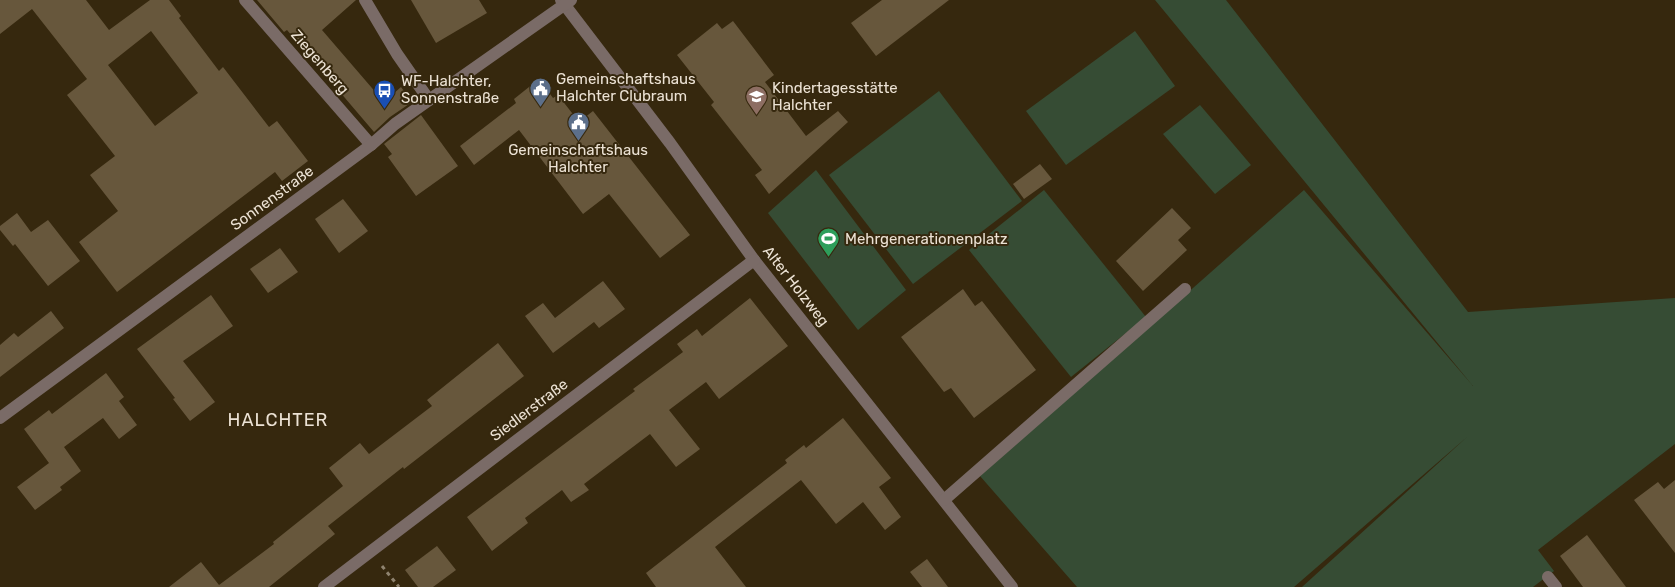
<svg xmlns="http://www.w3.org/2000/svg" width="1675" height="587" viewBox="0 0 1675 587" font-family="Rubik,sans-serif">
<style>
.green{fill:#364c34}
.building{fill:#67573c;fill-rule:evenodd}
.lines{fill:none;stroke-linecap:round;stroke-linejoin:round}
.path{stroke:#8f836f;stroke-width:3;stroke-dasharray:4 4;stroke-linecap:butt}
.minor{stroke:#7a6b67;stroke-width:12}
.labels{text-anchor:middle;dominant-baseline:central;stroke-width:4;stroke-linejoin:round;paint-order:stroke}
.street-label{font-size:15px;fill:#ece2d4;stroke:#36280e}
.poi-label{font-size:15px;fill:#ece2d4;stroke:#36280e;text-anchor:start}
.quarter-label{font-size:18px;letter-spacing:1px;fill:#ece2d4;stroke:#36280e}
</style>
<rect width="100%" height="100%" fill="#36280e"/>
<g class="green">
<path d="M1155,0h71l242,312 207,-14v146l-137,106 16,21 -21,16h-231l165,-150 -173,150h-217l-97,-111 324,-286 169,196z"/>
<path d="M1135,31l40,55 -109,79 -40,-54z"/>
<path d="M939,91l83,110 -109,83 -84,-109z"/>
<path d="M1200,105l51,60 -36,29 -52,-60z"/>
<path d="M816,170l90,120 -48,40 -90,-117z"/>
<path d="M1044,190l102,127 -75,60 -102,-127z"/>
</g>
<g class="building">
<path d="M0,0h86l23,30 41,-30h19l12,16 -2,2 40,53 4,-4 46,60 8,-6 31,40 -26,20 -7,-9 -158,120 -38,-50 39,-31 -28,-36 25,-19 -48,-61 20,-16 -55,-70 -32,25zM151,31l47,62 -43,33 -47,-61z"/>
<path d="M257,0h99l-34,30 62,72 17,-15 11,15 -22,15 -16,15 -87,-102 -3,2z"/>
<path d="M411,0h68l8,13 -51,30z"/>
<path d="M882,0h67l-73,56 -25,-33z"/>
<path d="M733,21l41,54 -9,7 41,54 32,-25 10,11 -79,72 -14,-19 7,-5 -51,-65 3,-3 -37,-47 40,-32 5,6z"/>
<path d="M539,79l14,19 5,-3 21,27 14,-11 97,124 -30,23 -51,-64 -26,20 -64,-84 -45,35 -14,-19 56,-43 -2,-4z"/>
<path d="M421,115l37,51 -42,30 -28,-39 4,-3 -8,-10z"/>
<path d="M1040,164l12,15 -28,20 -11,-15z"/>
<path d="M343,199l25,32 -29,22 -24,-34z"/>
<path d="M1172,208l19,20 -13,12 9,10 -44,41 -27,-30z"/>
<path d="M17,213l14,19 17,-12 32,41 -32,25 -33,-42 -2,2 -13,-16v-4z"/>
<path d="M280,248l18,24 -30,21 -18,-24z"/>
<path d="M603,281l22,28 -26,19 -5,-6 -41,31 -28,-37 18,-13 12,15z"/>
<path d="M963,289l12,17 7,-5 54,69 -62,48 -23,-30 -7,4 -43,-55z"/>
<path d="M211,295l22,31 -50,35 32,41 -25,19 -17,-22 2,-1 -38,-49z"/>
<path d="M750,298l38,48 -69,53 -13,-17 -37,28 31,39 -24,18 -26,-33 -66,50 5,6 -18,12 -9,-12 -37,28 3,5 -36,28 -25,-34 168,-126 -2,-2 50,-37 -6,-8 20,-15 5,7z"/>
<path d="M51,311l13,17 -64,49v-32l14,-12 4,4z"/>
<path d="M498,343l26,33 -120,93 -1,-2 -75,59 7,8 -66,53h-100l32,-25 18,23 55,-41 -1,-2 70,-56 -14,-18 31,-25 9,11 63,-48 -5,-6z"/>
<path d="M106,373l18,24 -5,4 18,24 -18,14 -16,-21 -39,29 17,24 -21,16 2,3 -27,20 -18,-23 32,-24 -25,-34 25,-19 3,4z"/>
<path d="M843,418l48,60 -12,9 22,30 -16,13 -22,-28 -27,22 -35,-44 -86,67 31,40h-90l-10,-14 141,-110 -2,-3 19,-15 2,3z"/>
<path d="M1675,480v73l-41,-53 24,-18 6,7z"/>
<path d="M1587,535l39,52h-43l-23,-31z"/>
<path d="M437,546l19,24 -23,17h-15l-13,-17z"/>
<path d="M927,559l21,28h-26l-12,-15z"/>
</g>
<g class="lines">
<path class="path" d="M382,566l17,21"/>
<g class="minor">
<path d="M245,0l126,145"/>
<path d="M365,0l32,54 32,46"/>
<path d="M561,0l109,143 84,117 258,327"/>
<path d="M0,418l371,-273 24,-21 176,-124"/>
<path d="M944,500l241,-211"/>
<path d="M1548,577l8,10"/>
<path d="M324,587l430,-327"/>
</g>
</g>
<defs>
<symbol id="civic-pin" viewBox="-11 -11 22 30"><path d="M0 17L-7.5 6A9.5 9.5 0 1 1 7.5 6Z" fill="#5c6f8a" stroke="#36280e"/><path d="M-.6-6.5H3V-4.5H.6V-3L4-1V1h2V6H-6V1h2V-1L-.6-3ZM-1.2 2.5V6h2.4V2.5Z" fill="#fff"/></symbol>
<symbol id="bus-pin" viewBox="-11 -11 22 30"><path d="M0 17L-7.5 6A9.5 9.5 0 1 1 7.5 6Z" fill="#1a4fb4" stroke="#36280e"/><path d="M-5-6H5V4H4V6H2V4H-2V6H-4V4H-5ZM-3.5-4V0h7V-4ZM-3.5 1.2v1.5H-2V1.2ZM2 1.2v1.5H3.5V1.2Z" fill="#fff"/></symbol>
<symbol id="school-pin" viewBox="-11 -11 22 30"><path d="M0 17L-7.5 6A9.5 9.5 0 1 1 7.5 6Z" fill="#8d6e63" stroke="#36280e"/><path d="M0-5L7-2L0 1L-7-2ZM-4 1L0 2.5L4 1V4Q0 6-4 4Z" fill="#fff"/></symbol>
<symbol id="stadium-pin" viewBox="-11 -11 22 30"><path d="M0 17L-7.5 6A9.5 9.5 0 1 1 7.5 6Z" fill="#2e9e5b" stroke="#36280e"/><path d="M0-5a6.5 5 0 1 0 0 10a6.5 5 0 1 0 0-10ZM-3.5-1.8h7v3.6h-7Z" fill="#fff"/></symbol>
</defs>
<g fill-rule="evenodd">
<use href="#civic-pin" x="528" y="76" width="25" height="34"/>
<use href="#bus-pin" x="372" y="78" width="25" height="34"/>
<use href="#school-pin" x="744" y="84" width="25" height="34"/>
<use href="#civic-pin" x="566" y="110" width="25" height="34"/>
<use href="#stadium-pin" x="816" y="226" width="25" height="34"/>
</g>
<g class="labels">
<g class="street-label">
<text transform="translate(320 62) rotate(49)">Ziegenberg</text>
<text transform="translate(272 198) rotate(-36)">Sonnenstraße</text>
<text transform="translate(796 286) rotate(52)">Alter Holzweg</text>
<text transform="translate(529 410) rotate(-37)">Siedlerstraße</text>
</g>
<g class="poi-label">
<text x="556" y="79">Gemeinschaftshaus<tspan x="556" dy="17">Halchter Clubraum</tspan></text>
<text x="401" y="81">WF-Halchter,<tspan x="401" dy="17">Sonnenstraße</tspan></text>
<text x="772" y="88">Kindertagesstätte<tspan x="772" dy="17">Halchter</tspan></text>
<text x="578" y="150" text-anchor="middle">Gemeinschaftshaus<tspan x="578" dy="17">Halchter</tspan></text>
<text x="845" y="239">Mehrgenerationenplatz</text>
</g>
<g class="quarter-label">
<text x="278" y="420">HALCHTER</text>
</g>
</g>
</svg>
